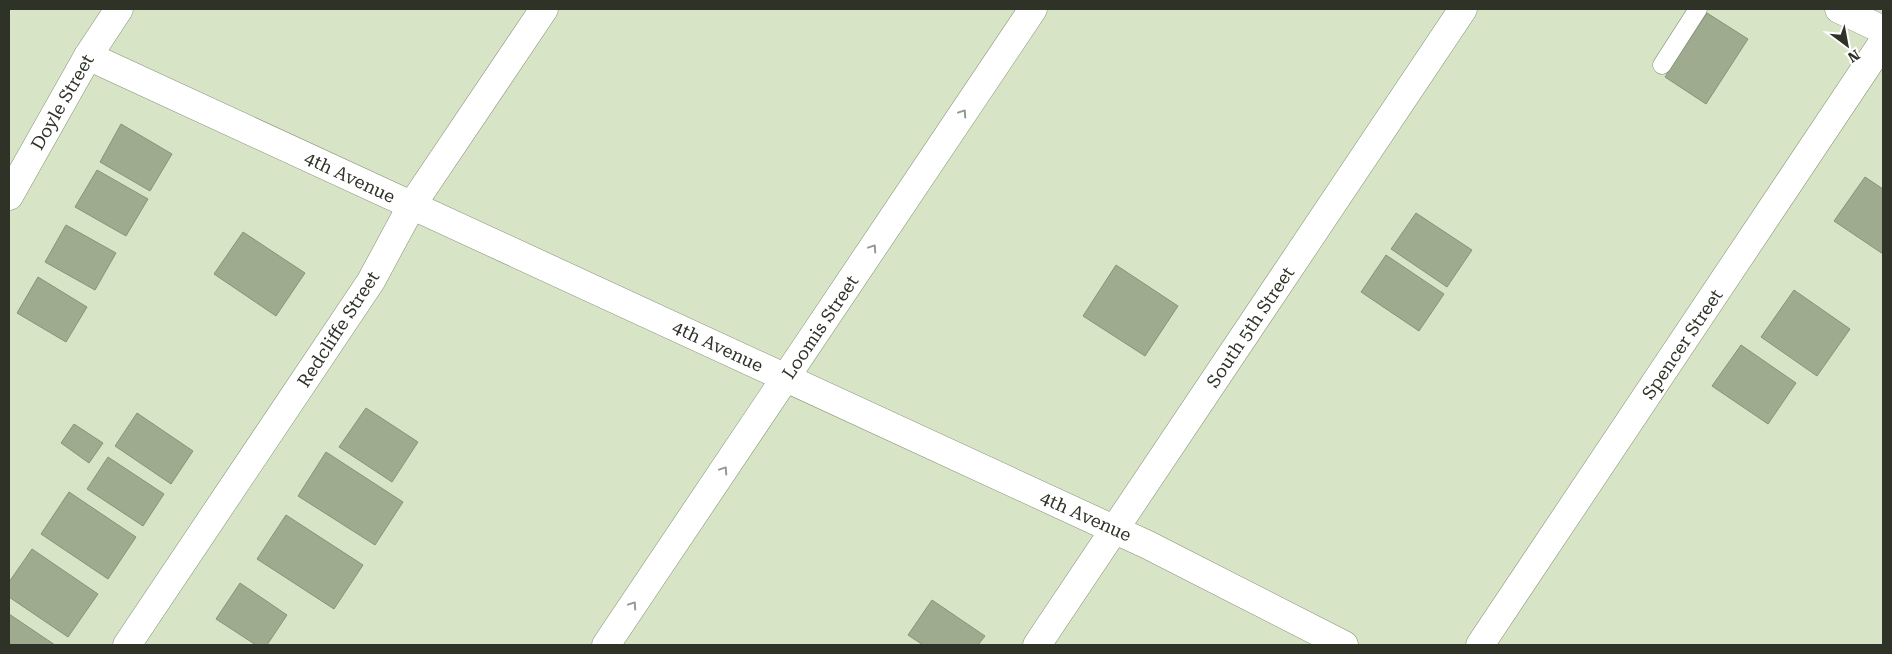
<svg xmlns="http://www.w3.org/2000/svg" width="1892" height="654" viewBox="0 0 1892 654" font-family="'Roboto Serif',serif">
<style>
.building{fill:#9fab8e;stroke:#889377}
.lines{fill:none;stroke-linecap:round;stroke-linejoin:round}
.service-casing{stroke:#859074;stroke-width:19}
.minor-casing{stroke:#859074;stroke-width:29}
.service{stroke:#fff;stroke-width:18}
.minor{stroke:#fff;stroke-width:28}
.oneway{stroke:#969893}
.labels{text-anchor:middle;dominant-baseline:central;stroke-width:4;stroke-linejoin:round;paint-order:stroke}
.street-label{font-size:18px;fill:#2e3227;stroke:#fff}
</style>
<rect width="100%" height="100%" fill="#d7e4c6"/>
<g class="building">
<path d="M1707,13l41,26 -42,65 -41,-27z"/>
<path d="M121,124l51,30 -22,37 -50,-29z"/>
<path d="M97,170l51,29 -22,37 -51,-29z"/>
<path d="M1865,177l18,12v65l-49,-33z"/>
<path d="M1416,213l56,37 -25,37 -56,-38z"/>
<path d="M66,225l50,28 -21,37 -50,-28z"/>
<path d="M243,232l62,41 -29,43 -62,-42z"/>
<path d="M1386,255l58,39 -25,37 -58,-39z"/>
<path d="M1116,265l62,41 -33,50 -62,-40z"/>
<path d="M38,277l49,30 -21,35 -49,-29z"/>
<path d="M1794,290l56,39 -33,47 -56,-39z"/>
<path d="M1741,345l55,38 -28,41 -56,-38z"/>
<path d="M366,408l52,34 -26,40 -53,-35z"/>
<path d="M137,413l56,38 -22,33 -56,-38z"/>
<path d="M74,424l29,19 -14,20 -28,-20z"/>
<path d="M326,452l77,50 -28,43 -77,-49z"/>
<path d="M108,457l56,37 -21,32 -56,-37z"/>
<path d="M69,492l67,45 -28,42 -67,-45z"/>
<path d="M286,515l77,50 -29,44 -77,-50z"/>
<path d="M32,549l66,45 -30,43 -59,-40v-15z"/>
<path d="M240,583l47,32 -20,30h-11l-40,-26z"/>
<path d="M932,600l53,36 -7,9h-55l-15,-10z"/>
<path d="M9,614l46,31h-46z"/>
</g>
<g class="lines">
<defs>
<path id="service" d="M1662,65l36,-56"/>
<g id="minor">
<path d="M1839,9l44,21"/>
<path d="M88,56l1060,489 196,100"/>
<path d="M9,196l79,-140 31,-47"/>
<path d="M127,645l244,-364 41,-76 132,-196"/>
<path d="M606,645l427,-636"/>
<path d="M1037,645l426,-636"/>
<path d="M1480,645l403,-603"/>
</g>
</defs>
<use href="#service" class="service-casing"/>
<use href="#minor" class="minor-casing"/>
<use href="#service" class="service"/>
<use href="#minor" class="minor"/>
</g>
<defs><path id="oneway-chevron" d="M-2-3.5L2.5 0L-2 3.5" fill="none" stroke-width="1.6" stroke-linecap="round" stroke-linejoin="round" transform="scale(1.25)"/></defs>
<g class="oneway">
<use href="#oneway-chevron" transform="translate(963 113) rotate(-56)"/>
<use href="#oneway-chevron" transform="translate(873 248) rotate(-56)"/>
<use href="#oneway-chevron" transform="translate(724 470) rotate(-56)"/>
<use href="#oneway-chevron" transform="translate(633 605) rotate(-56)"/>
</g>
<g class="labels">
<g class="street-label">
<text transform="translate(62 102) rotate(-60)">Doyle Street</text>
<text transform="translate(350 177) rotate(25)">4th Avenue</text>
<text transform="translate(820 327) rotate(-56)">Loomis Street</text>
<text transform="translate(1250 327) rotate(-56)">South 5th Street</text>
<text transform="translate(338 329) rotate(-57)">Redcliffe Street</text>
<text transform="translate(1682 344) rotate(-56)">Spencer Street</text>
<text transform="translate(718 346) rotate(25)">4th Avenue</text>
<text transform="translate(1086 516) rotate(24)">4th Avenue</text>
</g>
</g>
<rect width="1892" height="654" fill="none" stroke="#2e3227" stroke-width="20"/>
<g transform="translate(1847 45) rotate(148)" stroke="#ffffff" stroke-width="4" paint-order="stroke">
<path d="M0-4L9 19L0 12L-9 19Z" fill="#2e3227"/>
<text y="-8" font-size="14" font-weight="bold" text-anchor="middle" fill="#2e3227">N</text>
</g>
</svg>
